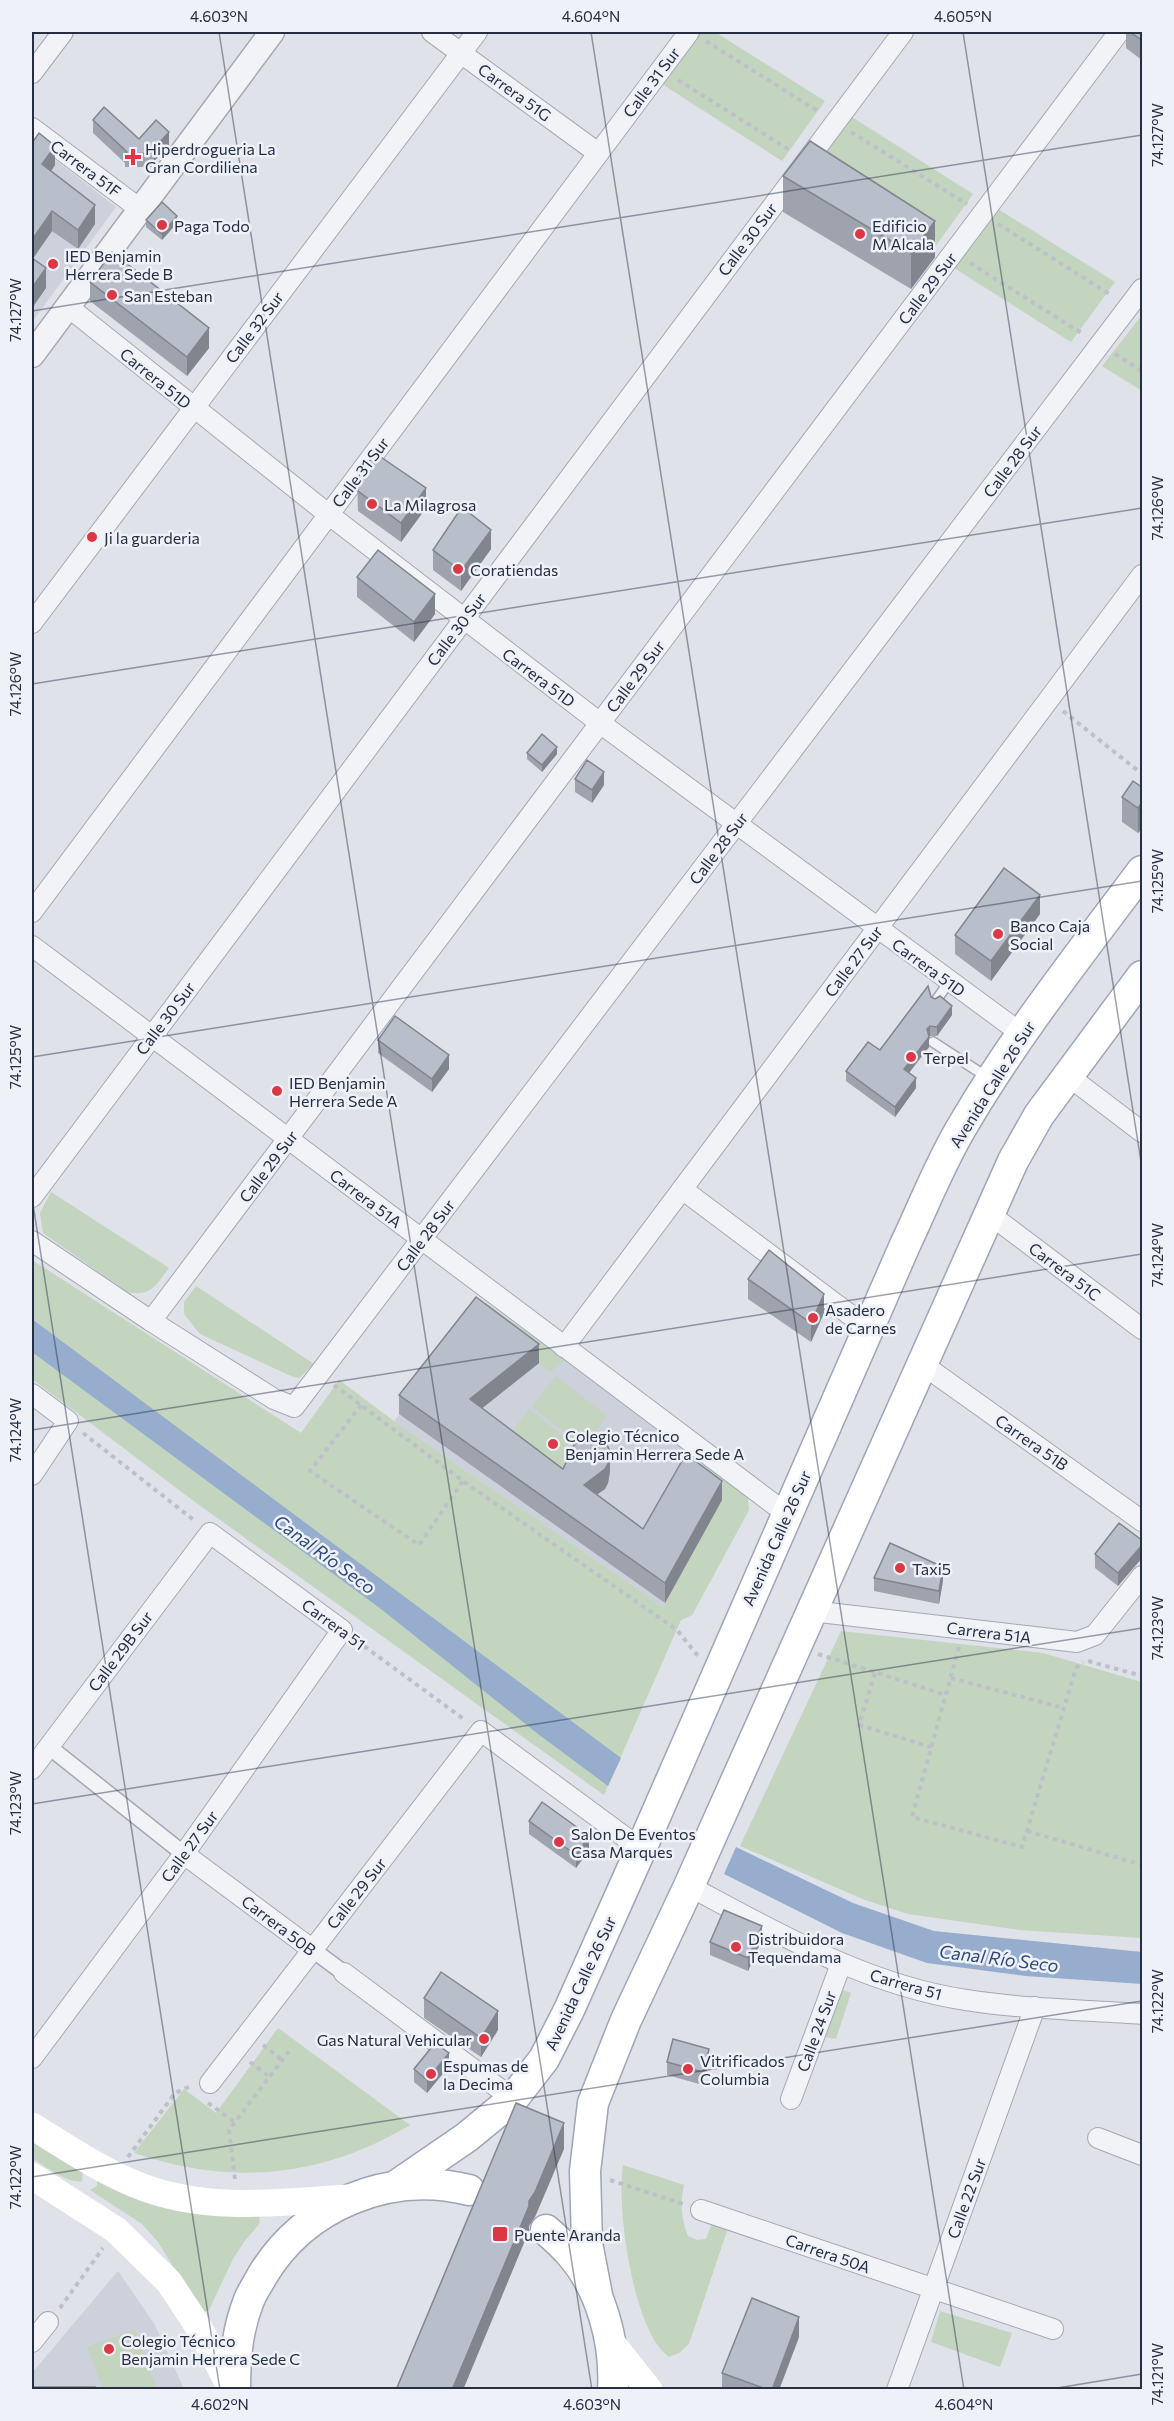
<svg xmlns="http://www.w3.org/2000/svg" width="1174" height="2421" viewBox="0 0 1174 2421" font-family="Commissioner,sans-serif">
<style>
.built{fill:#cdd1dc}
.green{fill:#c3d4bf}
.water{fill:#96adcd}
.lines{fill:none;stroke-linecap:round;stroke-linejoin:round}
.service-casing{stroke:#a4a8b4;stroke-width:12}
.pedestrian-casing{stroke:#a4a8b4;stroke-width:18}
.minor-casing{stroke:#a4a8b4;stroke-width:22}
.tertiary-casing{stroke:#a4a8b4;stroke-width:27}
.primary-casing{stroke:#9da5b6;stroke-width:33}
.path{stroke:#bdc0c8;stroke-width:4;stroke-dasharray:4.5 4.5;stroke-linecap:butt}
.service{stroke:#f2f3f7;stroke-width:9}
.pedestrian{stroke:#f2f3f7;stroke-width:15}
.minor{stroke:#f2f3f7;stroke-width:20}
.tertiary{stroke:#f2f3f7;stroke-width:24}
.secondary{stroke:#fff;stroke-width:27}
.primary{stroke:#fff;stroke-width:30}
.wall{fill:#9ea3ae}
.shaded-wall{fill:#81858d}
.building{fill:#b8beca;stroke:#81858d;stroke-width:1.5}
.ticks{fill:none;stroke:#262e42;stroke-width:1.5;stroke-opacity:0.45}
.poi-dot{fill:#da3844;stroke:#eef1f7;stroke-width:2}
.labels{text-anchor:middle;dominant-baseline:central;stroke-width:5;stroke-linejoin:round;paint-order:stroke}
.street-label{font-size:16px;fill:#262e42;stroke:#eef1f7}
.poi-label{font-size:16px;fill:#262e42;stroke:#eef1f7;text-anchor:start}
.water-label{font-size:18px;font-style:italic;fill:#2d497a;stroke:#eef1f7}
.neatline{fill:none;stroke:#262e42;stroke-width:2}
.ticks-label{font-size:15px;text-anchor:middle;fill:#262e42}
</style>
<rect width="100%" height="100%" fill="#dfe2e9"/>
<g class="built">
<path d="M32,142l84,65 -84,115z"/>
<path d="M486,1303l261,190 2,17 -57,105 -11,5 -287,-199z"/>
<path d="M118,2271l37,54 29,64 -152,1v-17z"/>
</g>
<g class="green">
<path d="M701,32h14l110,69 -43,60 -120,-77z"/>
<path d="M852,117l121,77 -43,60 -122,-77z"/>
<path d="M998,209l117,73 -44,60 -117,-74z"/>
<path d="M1142,315v76l-40,-25z"/>
<path d="M51,1192l118,76c-13,17 -18,29 -42,24l-84,-59 -3,-20z"/>
<path d="M32,1260l269,173 38,-53 55,41 269,186 59,-107 -22,-16 10,-17 37,26 2,17 -57,105 -11,5 -77,175 -409,-293 -163,-123z"/>
<path d="M196,1286l118,78 -15,14 -8,-2 -91,-42 -16,-20v-12z"/>
<path d="M486,1303l79,57 -15,12 -74,-55z"/>
<path d="M556,1376l51,40 -23,31 -52,-40z"/>
<path d="M529,1409l51,40 -22,30 -52,-39z"/>
<path d="M841,1631l202,22 99,29v256l-123,-8 -111,-16 -43,-14 -125,-54z"/>
<path d="M840,1989l11,4 -15,46 -11,-2z"/>
<path d="M278,2028l132,97c-89,53 -178,61 -276,28l50,-64 32,24z"/>
<path d="M32,2139l51,33 -1,9c-12,4 -39,-16 -50,-23z"/>
<path d="M623,2165l61,20c-4,18 -3,34 4,51l9,4 9,-1 6,-16 16,5 -39,116 -10,9 -10,4c-36,-25 -53,-151 -46,-192z"/>
<path d="M97,2179l162,35 1,9 -16,19 -11,17 -24,51 -7,3 -44,-71 -16,-18 -52,-34 7,-4z"/>
<path d="M940,2311l72,22 -12,34 -69,-25z"/>
<path d="M135,2329l22,60h-54l-16,-42z"/>
</g>
<g class="water">
<path d="M32,1319l589,439 -13,28 -70,-52 -157,-125 -349,-257z"/>
<path d="M736,1847l117,56 81,28 208,21v32l-117,-8 -98,-13 -85,-30 -118,-59z"/>
</g>
<g class="lines">
<defs>
<g id="service">
<path d="M935,1002l14,-20"/>
<path d="M933,1042l54,35"/>
</g>
<g id="pedestrian">
<path d="M48,1746l136,108"/>
<path d="M313,1950l31,23"/>
</g>
<g id="minor">
<path d="M432,32l166,121"/>
<path d="M32,73l31,-41"/>
<path d="M32,128l108,81"/>
<path d="M67,306l261,208 272,209 422,311"/>
<path d="M32,623l445,-591"/>
<path d="M32,912l657,-880"/>
<path d="M32,946l755,568"/>
<path d="M1067,1075l75,57"/>
<path d="M682,1189l187,140"/>
<path d="M32,1197l871,-1165"/>
<path d="M988,1213l154,116"/>
<path d="M32,1241l119,80 123,78 20,8 848,-1118"/>
<path d="M151,1321l968,-1289"/>
<path d="M564,1347l578,-772"/>
<path d="M922,1364l220,157"/>
<path d="M32,1394l36,27 -36,54"/>
<path d="M811,1611l266,31 18,-7 47,-59"/>
<path d="M32,1769l178,-236 132,97 -158,224 -152,204"/>
<path d="M184,1854l129,96"/>
<path d="M689,1886c88,47 177,99 277,114 58,9 118,10 176,14"/>
<path d="M344,1973l169,126"/>
<path d="M210,2083l271,-352 160,118"/>
<path d="M791,2099l50,-135"/>
<path d="M1098,2138l44,17"/>
<path d="M701,2210l352,119"/>
<path d="M32,2342l16,-20"/>
<path d="M897,2390l138,-383"/>
</g>
<path id="tertiary" d="M32,355l240,-323"/>
<g id="primary">
<path d="M397,2185l70,-48 46,-38 31,-40 25,-49 72,-161 264,-604c19,-40 35,-82 58,-120 52,-89 117,-171 179,-254"/>
<path d="M546,2230c8,7 16,14 23,22 32,35 47,91 44,138"/>
<path d="M597,2295l-10,-52 -2,-72 8,-68 33,-83 63,-134 324,-725 26,-46 103,-139"/>
<path d="M235,2390c0,-32 2,-60 14,-90 3,-8 9,-16 13,-24 42,-71 128,-106 207,-86"/>
</g>
</defs>
<use href="#service" class="service-casing"/>
<use href="#pedestrian" class="pedestrian-casing"/>
<use href="#minor" class="minor-casing"/>
<use href="#tertiary" class="tertiary-casing"/>
<use href="#primary" class="primary-casing"/>
<g class="path">
<path d="M706,41l113,71"/>
<path d="M678,80l113,71"/>
<path d="M851,132l116,72"/>
<path d="M998,224l113,71"/>
<path d="M970,263l113,71"/>
<path d="M1115,354l27,17"/>
<path d="M1063,711l79,63"/>
<path d="M334,1385l129,96 214,149 21,26"/>
<path d="M361,1405l-51,66 109,74 44,-64"/>
<path d="M83,1433l112,88"/>
<path d="M357,1641l108,79"/>
<path d="M959,1647l-47,170 110,30 54,-179 7,-6"/>
<path d="M818,1654l128,41"/>
<path d="M1088,1661l54,15"/>
<path d="M875,1673l-16,52 72,22"/>
<path d="M951,1678l113,30"/>
<path d="M1027,1831l115,34"/>
<path d="M263,2045l19,15"/>
<path d="M250,2062l20,15"/>
<path d="M208,2103l27,19"/>
<path d="M128,2157l47,-64 16,-7"/>
<path d="M235,2179l-6,-49 60,-79"/>
<path d="M610,2180l73,24"/>
<path d="M60,2308l43,-60"/>
</g>
<use href="#service" class="service"/>
<use href="#pedestrian" class="pedestrian"/>
<use href="#minor" class="minor"/>
<use href="#tertiary" class="tertiary"/>
<g class="secondary">
<path d="M32,2126c36,22 72,47 113,62 66,24 137,14 205,10"/>
<path d="M32,2176l84,54 53,52 29,44 34,64"/>
<path d="M611,2342l38,48"/>
</g>
<use href="#primary" class="primary"/>
</g>
<g class="wall">
<path d="M1126,32h17v29l-17,-13z"/>
<path d="M93,120l46,19 30,7 -15,15v6h-29v-4l-32,-30z"/>
<path d="M32,143l23,22 -4,6 44,53 -17,25 -26,-18 -20,28 14,29 -14,20z"/>
<path d="M783,176l152,81 -24,32 -128,-77z"/>
<path d="M146,220l31,3 -15,17 -16,-13z"/>
<path d="M90,282l119,66 -22,28 -97,-75z"/>
<path d="M357,479l69,29 -25,34 -43,-31z"/>
<path d="M491,549l-30,42 -28,-21v-20z"/>
<path d="M357,577l78,37 -21,28 -57,-45z"/>
<path d="M527,753l30,1 -15,18 -15,-13z"/>
<path d="M575,779l29,6 -12,18 -17,-11z"/>
<path d="M1143,788v39l-5,6 -16,-11v-25z"/>
<path d="M1040,914l-49,67 -36,-27v-19z"/>
<path d="M952,1015l-15,21h-7l-1,1v10l-20,26 7,15 -21,29 -49,-36v-10l34,-21z"/>
<path d="M378,1040l71,29 -17,23 -54,-39z"/>
<path d="M748,1279l76,34 -13,29 -63,-43z"/>
<path d="M539,1363l-57,45 81,61 47,2 -2,12 -3,6 -8,5 46,35 79,-29 -57,103 -266,-189v-19z"/>
<path d="M1119,1523l-1,63 -23,-18v-14z"/>
<path d="M874,1578l69,2 -4,24 -65,-13z"/>
<path d="M529,1821l60,29 -13,18 -47,-34z"/>
<path d="M762,1939l-14,32 -38,-16v-13z"/>
<path d="M424,1998l74,32 -17,27 -57,-39z"/>
<path d="M667,2062h42l-6,23 -36,-10z"/>
<path d="M449,2066l-22,27 -13,-11v-13z"/>
<path d="M799,2337l-20,53h-57v-17z"/>
</g>
<g class="shaded-wall">
<path d="M169,132v14l-15,15v-8l-2,-2z"/>
<path d="M55,146v19l-13,19v-20z"/>
<path d="M95,205v19l-17,25v-19z"/>
<path d="M52,211v20l-20,29v-20z"/>
<path d="M177,216v7l-15,17v-6z"/>
<path d="M935,221v36l-24,32v-36z"/>
<path d="M46,268v20l-14,20v-20z"/>
<path d="M209,328v20l-22,28v-19z"/>
<path d="M426,488v20l-25,34v-19z"/>
<path d="M491,530v19l-30,42v-20z"/>
<path d="M435,594v20l-21,28v-20z"/>
<path d="M557,747v7l-15,18v-7z"/>
<path d="M604,772v13l-12,18v-13z"/>
<path d="M1143,801v26l-5,6v-25z"/>
<path d="M1040,895v19l-49,67v-20z"/>
<path d="M952,1006v9l-15,21v-9z"/>
<path d="M930,1026v10l-1,1v10l-25,32v-10l23,-40z"/>
<path d="M449,1055v14l-17,23v-13z"/>
<path d="M916,1078v10l-21,29v-10z"/>
<path d="M824,1294v19l-13,29v-19z"/>
<path d="M539,1344v19l-69,55v-19z"/>
<path d="M610,1451v20l-2,12 -3,6 -21,15v-19z"/>
<path d="M722,1481v19l-57,103v-20z"/>
<path d="M1143,1544v13l-25,29v-13z"/>
<path d="M943,1567v13l-4,24v-13z"/>
<path d="M589,1836v14l-13,18v-13z"/>
<path d="M762,1926v13l-14,32v-13z"/>
<path d="M498,2011v19l-17,27v-19z"/>
<path d="M709,2049v13l-6,23v-13z"/>
<path d="M449,2053v13l-22,27v-13z"/>
<path d="M564,2123v26l-29,68 -6,9v5l-66,159h-11l77,-189z"/>
<path d="M799,2317v20l-20,53h-7z"/>
</g>
<g class="building">
<path d="M1130,32h13v9z"/>
<path d="M104,107l35,32 17,-19 13,12 -17,19 2,2 -29,1 2,-2 -34,-32z"/>
<path d="M39,133l16,13 -13,18 53,41 -17,25 -26,-19 -20,29v-97z"/>
<path d="M810,141l125,80 -24,32 -128,-77z"/>
<path d="M162,202l15,14 -15,18 -16,-14z"/>
<path d="M112,252l97,76 -22,29 -97,-75z"/>
<path d="M32,258l14,10 -14,20z"/>
<path d="M375,453l51,35 -25,35 -43,-32 -1,-12z"/>
<path d="M462,507l29,23 -30,41 -28,-21z"/>
<path d="M378,550l57,44 -21,28 -57,-45z"/>
<path d="M542,734l15,13 -15,18 -15,-12z"/>
<path d="M587,760l17,12 -12,18 -17,-11z"/>
<path d="M1133,781l10,7v13l-5,7 -16,-11z"/>
<path d="M1004,868l36,27 -49,66 -36,-26z"/>
<path d="M928,986l3,11 4,2 5,-3 12,10 -15,21 -7,-1 -3,3 2,8 -25,32 12,9 -21,29 -49,-36 22,-29 12,8z"/>
<path d="M395,1016l54,39 -17,24 -54,-39z"/>
<path d="M769,1250l55,44 -13,29 -63,-44z"/>
<path d="M476,1297l63,47 -69,55 93,70 11,-24 10,-8h13l10,8 3,6 -2,13 -3,5 -21,16 59,44 43,-75 36,27 -57,102 -266,-188z"/>
<path d="M1119,1523l24,18v3l-25,29 -23,-19z"/>
<path d="M890,1543l53,24 -4,24 -65,-13z"/>
<path d="M542,1802l47,34 -13,19 -47,-34z"/>
<path d="M724,1910l38,16 -14,32 -38,-16z"/>
<path d="M441,1972l57,39 -17,27 -57,-40z"/>
<path d="M673,2039l36,10 -6,23 -36,-10z"/>
<path d="M435,2043l14,10 -22,27 -13,-11z"/>
<path d="M516,2103l48,20 -29,69 -6,9v5l-77,184h-56z"/>
<path d="M752,2298l47,19 -27,73h-3l-47,-17z"/>
<rect x="32" y="2387" width="63" height="3"/>
</g>
<path class="ticks" d="M219,32l373,2358M591,32l373,2358M963,32l179,1136M32,311l1110,-176M32,684l1110,-176M32,1057l1110,-176M32,1198l188,1192M32,1430l1110,-176M32,1804l1110,-176M32,2177l1110,-176M1045,2390l97,-16"/>
<g class="poi-dot">
<path d="M130 148h6v6h6v6h-6v6h-6v-6h-6v-6h6z"/>
<circle cx="162" cy="225" r="6"/>
<circle cx="860" cy="234" r="6"/>
<circle cx="53" cy="264" r="6"/>
<circle cx="112" cy="295" r="6"/>
<circle cx="372" cy="504" r="6"/>
<circle cx="92" cy="537" r="6"/>
<circle cx="458" cy="569" r="6"/>
<circle cx="998" cy="934" r="6"/>
<circle cx="911" cy="1057" r="6"/>
<circle cx="277" cy="1091" r="6"/>
<circle cx="813" cy="1318" r="6"/>
<circle cx="553" cy="1444" r="6"/>
<circle cx="900" cy="1568" r="6"/>
<circle cx="559" cy="1842" r="6"/>
<circle cx="736" cy="1947" r="6"/>
<circle cx="484" cy="2039" r="6"/>
<circle cx="688" cy="2069" r="6"/>
<circle cx="431" cy="2074" r="6"/>
<rect x="492" y="2226" width="16" height="16" rx="3"/>
<circle cx="109" cy="2349" r="6"/>
</g>
<g class="labels">
<g class="street-label">
<text transform="translate(651 82) rotate(-53)">Calle 31 Sur</text>
<text transform="translate(515 92) rotate(36)">Carrera 51G</text>
<text transform="translate(86 168) rotate(37)">Carrera 51F</text>
<text transform="translate(747 239) rotate(-53)">Calle 30 Sur</text>
<text transform="translate(927 288) rotate(-53)">Calle 29 Sur</text>
<text transform="translate(254 327) rotate(-53)">Calle 32 Sur</text>
<text transform="translate(156 378) rotate(39)">Carrera 51D</text>
<text transform="translate(1012 461) rotate(-53)">Calle 28 Sur</text>
<text transform="translate(360 472) rotate(-53)">Calle 31 Sur</text>
<text transform="translate(456 629) rotate(-53)">Calle 30 Sur</text>
<text transform="translate(635 676) rotate(-53)">Calle 29 Sur</text>
<text transform="translate(539 677) rotate(37)">Carrera 51D</text>
<text transform="translate(718 848) rotate(-53)">Calle 28 Sur</text>
<text transform="translate(853 961) rotate(-53)">Calle 27 Sur</text>
<text transform="translate(929 967) rotate(36)">Carrera 51D</text>
<text transform="translate(165 1018) rotate(-53)">Calle 30 Sur</text>
<text transform="translate(992 1084) rotate(-58)">Avenida Calle 26 Sur</text>
<text transform="translate(268 1166) rotate(-53)">Calle 29 Sur</text>
<text transform="translate(366 1198) rotate(37)">Carrera 51A</text>
<text transform="translate(425 1235) rotate(-53)">Calle 28 Sur</text>
<text transform="translate(1065 1271) rotate(37)">Carrera 51C</text>
<text transform="translate(1032 1442) rotate(35)">Carrera 51B</text>
<text transform="translate(776 1538) rotate(-66)">Avenida Calle 26 Sur</text>
<text transform="translate(334 1624) rotate(36)">Carrera 51</text>
<text transform="translate(989 1632) rotate(7)">Carrera 51A</text>
<text transform="translate(120 1651) rotate(-53)">Calle 29B Sur</text>
<text transform="translate(189 1846) rotate(-54)">Calle 27 Sur</text>
<text transform="translate(356 1893) rotate(-52)">Calle 29 Sur</text>
<text transform="translate(279 1925) rotate(37)">Carrera 50B</text>
<text transform="translate(580 1983) rotate(-65)">Avenida Calle 26 Sur</text>
<text transform="translate(906 1984) rotate(16)">Carrera 51</text>
<text transform="translate(816 2031) rotate(-70)">Calle 24 Sur</text>
<text transform="translate(966 2198) rotate(-70)">Calle 22 Sur</text>
<text transform="translate(828 2253) rotate(19)">Carrera 50A</text>
</g>
<g class="poi-label">
<text x="145" y="148">Hiperdrogueria La<tspan x="145" dy="18">Gran Cordiliena</tspan></text>
<text x="174" y="225">Paga Todo</text>
<text x="872" y="225">Edificio<tspan x="872" dy="18">M Alcala</tspan></text>
<text x="65" y="255">IED Benjamin<tspan x="65" dy="18">Herrera Sede B</tspan></text>
<text x="124" y="295">San Esteban</text>
<text x="384" y="504">La Milagrosa</text>
<text x="104" y="537">Ji la guarderia</text>
<text x="470" y="569">Coratiendas</text>
<text x="1010" y="925">Banco Caja<tspan x="1010" dy="18">Social</tspan></text>
<text x="923" y="1057">Terpel</text>
<text x="289" y="1082">IED Benjamin<tspan x="289" dy="18">Herrera Sede A</tspan></text>
<text x="825" y="1309">Asadero<tspan x="825" dy="18">de Carnes</tspan></text>
<text x="565" y="1435">Colegio Técnico<tspan x="565" dy="18">Benjamin Herrera Sede A</tspan></text>
<text x="912" y="1568">Taxi5</text>
<text x="571" y="1833">Salon De Eventos<tspan x="571" dy="18">Casa Marques</tspan></text>
<text x="748" y="1938">Distribuidora<tspan x="748" dy="18">Tequendama</tspan></text>
<text x="472" y="2039" text-anchor="end">Gas Natural Vehicular</text>
<text x="700" y="2060">Vitrificados<tspan x="700" dy="18">Columbia</tspan></text>
<text x="443" y="2065">Espumas de<tspan x="443" dy="18">la Decima</tspan></text>
<text x="514" y="2234">Puente Aranda</text>
<text x="121" y="2340">Colegio Técnico<tspan x="121" dy="18">Benjamin Herrera Sede C</tspan></text>
</g>
<g class="water-label">
<text transform="translate(325 1554) rotate(36)">Canal Río Seco</text>
<text transform="translate(999 1958) rotate(7)">Canal Río Seco</text>
</g>
</g>
<rect width="1174" height="2421" fill="none" stroke="#eef1f7" stroke-width="66"/>
<rect x="33" y="33" width="1108" height="2355" class="neatline"/>
<g class="ticks-label">
<text x="219" y="22">4.603°N</text>
<text x="591" y="22">4.604°N</text>
<text x="963" y="22">4.605°N</text>
<text transform="translate(1158 135) rotate(-90)" y="5">74.127°W</text>
<text transform="translate(16 310) rotate(-90)" y="5">74.127°W</text>
<text transform="translate(1158 508) rotate(-90)" y="5">74.126°W</text>
<text transform="translate(16 684) rotate(-90)" y="5">74.126°W</text>
<text transform="translate(1158 881) rotate(-90)" y="5">74.125°W</text>
<text transform="translate(16 1057) rotate(-90)" y="5">74.125°W</text>
<text transform="translate(1158 1255) rotate(-90)" y="5">74.124°W</text>
<text transform="translate(16 1430) rotate(-90)" y="5">74.124°W</text>
<text transform="translate(1158 1628) rotate(-90)" y="5">74.123°W</text>
<text transform="translate(16 1803) rotate(-90)" y="5">74.123°W</text>
<text transform="translate(1158 2001) rotate(-90)" y="5">74.122°W</text>
<text transform="translate(16 2177) rotate(-90)" y="5">74.122°W</text>
<text transform="translate(1158 2374) rotate(-90)" y="5">74.121°W</text>
<text x="220" y="2410">4.602°N</text>
<text x="592" y="2410">4.603°N</text>
<text x="964" y="2410">4.604°N</text>
</g>
</svg>
